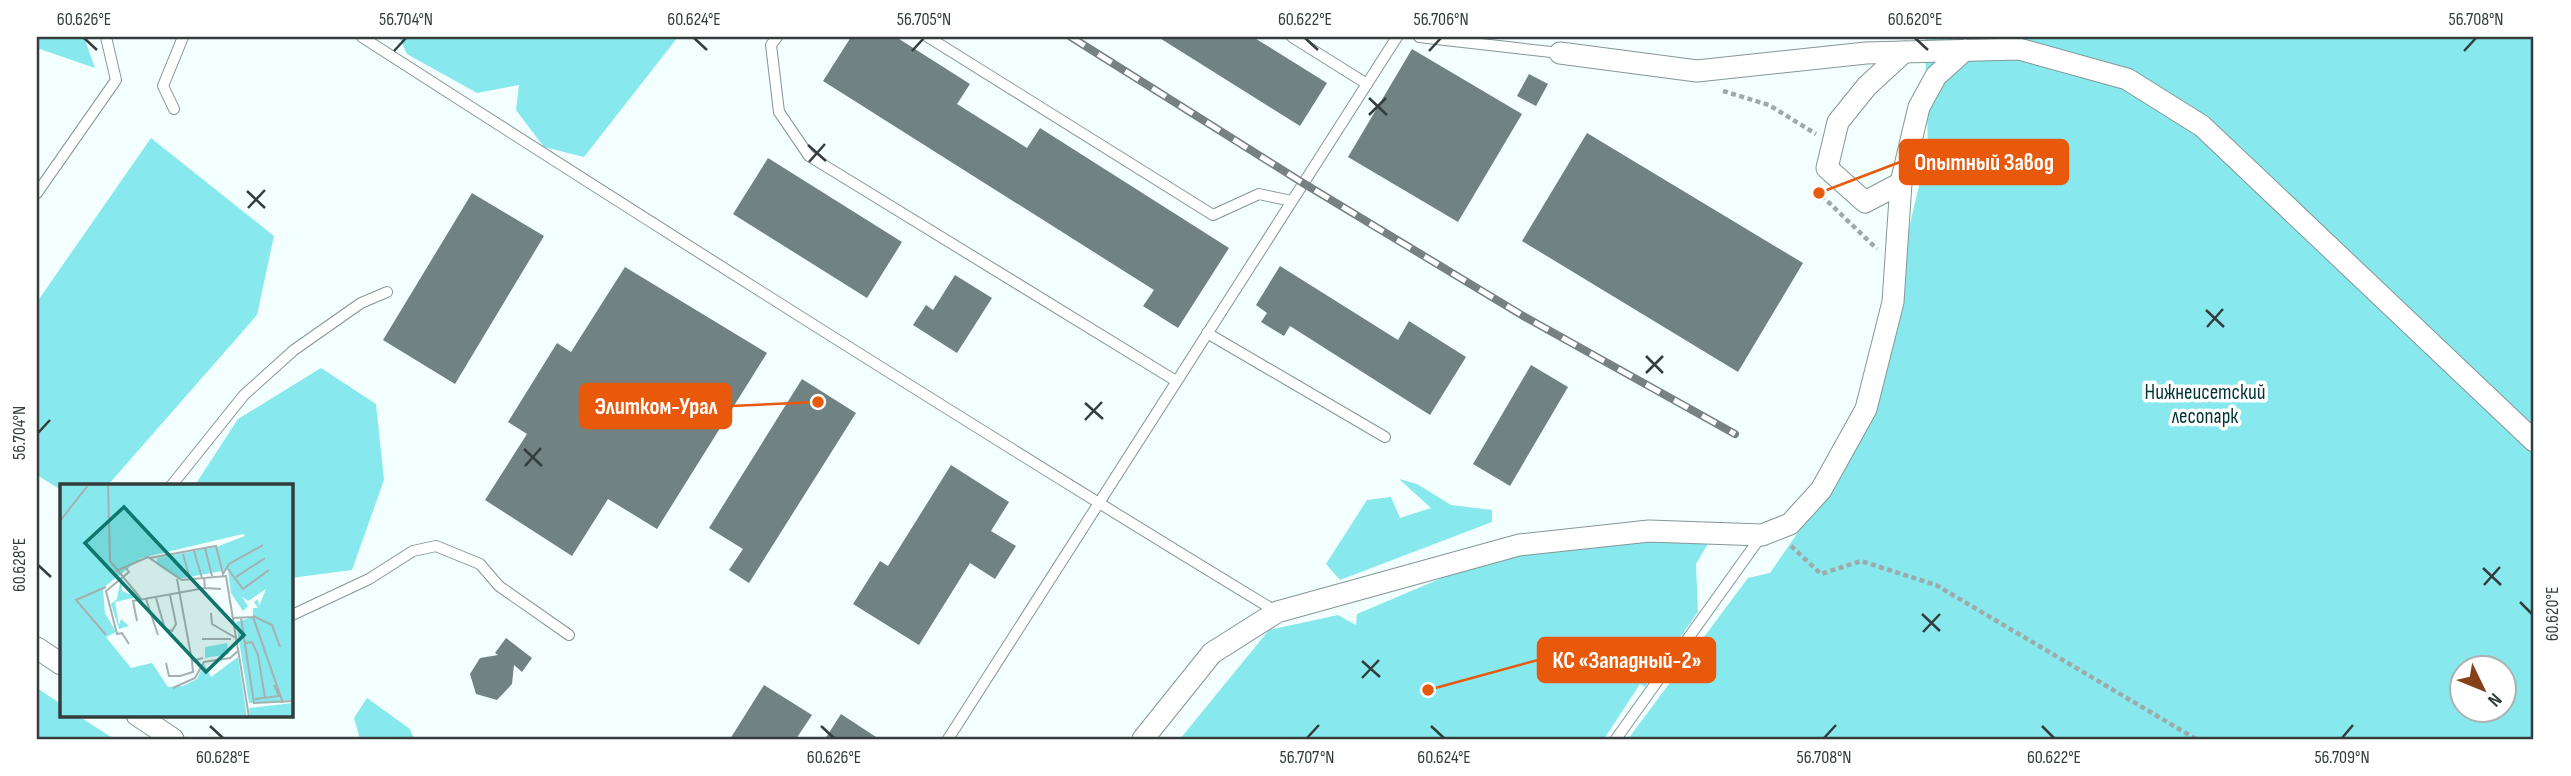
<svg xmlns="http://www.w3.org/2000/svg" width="2571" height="776" viewBox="0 0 2571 776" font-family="'Sofia Sans Condensed',sans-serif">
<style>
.green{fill:#87e9ed;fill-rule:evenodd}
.building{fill:#718282}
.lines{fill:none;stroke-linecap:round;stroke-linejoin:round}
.service-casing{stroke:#859696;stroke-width:12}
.minor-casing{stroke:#859696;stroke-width:23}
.path{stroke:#9fa9a9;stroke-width:4.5;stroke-dasharray:5 3.5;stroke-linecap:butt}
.service{stroke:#fff;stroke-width:10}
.minor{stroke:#fff;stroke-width:21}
.rail-casing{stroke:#788181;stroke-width:8}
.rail{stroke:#fff;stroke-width:5;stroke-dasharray:16;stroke-linecap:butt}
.ticks{fill:none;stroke:#353c3c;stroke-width:2.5}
.labels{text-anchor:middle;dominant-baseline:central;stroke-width:7;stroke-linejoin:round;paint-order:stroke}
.park-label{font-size:21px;fill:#013436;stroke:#fff}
.inset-road{fill:none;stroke:#a7b0b0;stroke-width:2}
.view{fill:#0f766e;fill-opacity:0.15;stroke:#0f766e;stroke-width:3.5}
.inset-edge{fill:none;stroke:#353c3c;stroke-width:3.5}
.leader{fill:none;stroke:#e8590c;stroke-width:2.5}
.callout-dot{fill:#e8590c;stroke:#fff;stroke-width:2.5}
.callout{fill:#e8590c;stroke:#e8590c;stroke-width:2.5}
.callout-label{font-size:23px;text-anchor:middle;font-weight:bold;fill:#fff}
.neatline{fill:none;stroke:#353c3c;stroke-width:2.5}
.ticks-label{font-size:18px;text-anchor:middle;fill:#353c3c}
</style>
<rect width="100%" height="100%" fill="#f3fefe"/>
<g class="green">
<path d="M37,37h47l11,31 -58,-20z"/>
<path d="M399,37h279l-94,120 -40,-10 -28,-37 3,-25 -42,8 -70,-39z"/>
<path d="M1925,37h609v702h-906l120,-161 22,-5 86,-125 72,-299zM2462,668h42v42h-42z"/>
<path d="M151,138l123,98 -17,79 -149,170 -47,1v4l-24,-15v-173z"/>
<path d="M321,368l55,36 8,76 -32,90 -61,8 -1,-92 -95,-1 43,-66z"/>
<path d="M1399,479l18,5 34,21 41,5v12l-152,58 -14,-16 41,-64 24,-3 9,21 31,-10z"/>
<path d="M1643,539l66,3 -13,22 2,48 -53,75 -5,-3 -36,55h-424l89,-109 69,-15 18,10 1,-11 132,-56z"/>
<path d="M37,688l24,16v11h16l37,24h-77z"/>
<path d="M367,698l43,31 4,10h-54l-6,-21z"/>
</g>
<g class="building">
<path d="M851,37h45l74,47 -13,20 70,44 13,-20 189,120 -51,80 -35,-22 11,-16 -331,-209z"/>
<path d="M1158,37h95l74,46 -27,43z"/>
<path d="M1412,49l110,65 -64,108 -110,-65z"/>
<path d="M1529,74l19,10 -12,22 -19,-10z"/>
<path d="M1587,133l216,130 -65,109 -216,-131z"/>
<path d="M768,158l134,84 -35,56 -134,-84z"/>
<path d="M472,193l72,43 -89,148 -72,-44z"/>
<path d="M1280,266l118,74 11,-19 57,36 -36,58 -140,-89 -6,10 -23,-14 6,-9 -11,-8z"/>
<path d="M625,267l142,86 -110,176 -49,-30 -36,57 -87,-56 42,-66 -19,-12 49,-79 14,9z"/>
<path d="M955,275l37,23 -35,55 -44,-28 13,-20 7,5z"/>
<path d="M1531,365l37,22 -58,99 -37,-22z"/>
<path d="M802,379l54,34 -107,170 -20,-13 14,-21 -34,-21z"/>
<path d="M951,465l58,37 -18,29 25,15 -21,33 -25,-16 -51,82 -66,-41 27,-43 8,5z"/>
<path d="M506,638l26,20 -10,14 -8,-7 -2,19 -15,16 -21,-6 -6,-20 10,-16 18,-3 -3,-2z"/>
<path d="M764,685l48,30 -16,24h-66z"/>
<path d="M841,714l38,25h-54z"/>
</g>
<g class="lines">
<defs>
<g id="service">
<path d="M362,37c303,195 607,388 915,575"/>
<path d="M777,37l-6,8 8,67 30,44 367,225"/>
<path d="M928,37l285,178 46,-21 32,7"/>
<path d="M1292,37l75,47"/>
<path d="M1419,37l141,16"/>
<path d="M174,109l-11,-23 20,-49"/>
<path d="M37,193l79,-113 -10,-43"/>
<path d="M1207,333l178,104"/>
<path d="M171,486l73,-91 50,-45 67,-47 26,-11"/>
<path d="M290,616l79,-37 44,-28 23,-5 44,18 19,22 70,49"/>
<path d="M948,739l449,-702"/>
<path d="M1616,739l146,-204"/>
</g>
<g id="minor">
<path d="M1560,53l137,18 169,-18 153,-4 108,30 75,47 332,315"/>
<path d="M1901,183l-36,19 -38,-34 11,-46 29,-36 37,-34"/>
<path d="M37,648l24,16"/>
<path d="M137,715l36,24"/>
<path d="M1143,739l69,-86 65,-41 242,-67 130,-14 113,4 28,-11 31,-34 45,-81 27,-107 8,-119 18,-76 17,-31 29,-26"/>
</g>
</defs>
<use href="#service" class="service-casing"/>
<use href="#minor" class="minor-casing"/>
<g class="path">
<path d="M1723,91l46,14 47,29"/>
<path d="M1819,188v5l58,56"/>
<path d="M1791,546l30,28 40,-13 75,24 260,154"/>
</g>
<use href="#service" class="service"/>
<use href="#minor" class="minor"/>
<defs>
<path id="rail" d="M1071,37l232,146 222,134 210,117"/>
</defs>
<use href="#rail" class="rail-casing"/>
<use href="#rail" class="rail"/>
</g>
<path class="ticks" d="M84,38l13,12M694,38l13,12M1305,38l13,12M1915,38l13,12M394,51l12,-13M912,51l12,-13M1429,51l12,-13M2464,51l12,-13M1369,98l18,17M1369,115l17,-17M808,145l18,16M809,162l16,-18M247,191l18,17M248,208l17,-18M2206,310l18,17M2207,327l16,-18M1646,356l17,17M1646,373l17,-17M1085,403l18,16M1085,420l17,-18M38,433l12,-13M524,449l18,17M525,466l16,-18M38,565l13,12M2483,568l18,17M2484,585l16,-18M2520,602l12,12M1922,614l18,17M1923,632l17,-18M1362,661l18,16M1362,678l17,-18M210,726l13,12M821,726l13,12M1431,726l13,12M2042,726l12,12M1307,738l12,-13M1824,738l12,-13M2342,738l11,-13"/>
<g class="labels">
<g class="park-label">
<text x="2205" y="392">Нижнеисетский<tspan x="2205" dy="24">лесопарк</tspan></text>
</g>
</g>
<g transform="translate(60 484)">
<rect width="233" height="233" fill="#f3fefe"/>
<path d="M0,0h233v216l-44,3 -13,-81 17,-5v-9h5l-4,-6 4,-3 1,7 7,-17 -18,12 -6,-4 6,9 -5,5 -12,-18 -3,-23 -50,9 -22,-15 1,-6 59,-11 29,-11 -2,-2 -102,24 -38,30 2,25 11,19 -10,5 25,31 21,-5 16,24 15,-1 14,-7 7,-15 7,13 27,-20 9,60h-187zM61,94l1,13 15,6 -22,5 4,23 2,-6 8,7 -10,3 -8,-25 6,-5zM167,159l2,11 -24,4v-11zM233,219v14h-43l-1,-9z" fill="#87e9ed"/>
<path class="inset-road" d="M48,0l2,77 32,39M0,37l29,-37M145,64l7,28M134,67l8,27M123,70l7,25M90,74l66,-12 7,28 6,-10 34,-19M66,84l3,4 -23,19 11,43 5,-1 7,11M168,85l15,20 26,-19M56,87l32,-14 34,23 44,-4 23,141M144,93l1,11 16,1M176,93l29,-19M117,95l15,82 11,-3M96,114l9,31 7,2 4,-7 -6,-29M86,115l12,36M151,129l1,11 24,14M193,132l19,9 8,22M173,134l20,-1 30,86M181,134l13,85 39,-2M77,137l-4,-20 72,-13M46,151l-30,-35 30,-13M142,155h29M185,159l7,-1 6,13 7,43M106,179l3,13h11l13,-4 -1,-11M113,204l22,-10 9,-16 26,-4 8,-7M195,215l24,-3 -5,-11"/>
<path class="view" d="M64,23l120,128 -38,37 -121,-129z"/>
<rect width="233" height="233" class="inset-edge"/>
</g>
<path class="leader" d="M1819 193L1900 162M818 402L731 406M1428 690L1538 660"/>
<g class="callout-dot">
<circle cx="1819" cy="193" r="7"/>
<circle cx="818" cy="402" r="7"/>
<circle cx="1428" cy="690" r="7"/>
</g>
<g class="callout">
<rect x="1900" y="140" width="168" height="44" rx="7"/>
<rect x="580" y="384" width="151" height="44" rx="7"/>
<rect x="1538" y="638" width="177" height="44" rx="7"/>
</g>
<g class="callout-label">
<text x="1984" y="170">Опытный Завод</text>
<text x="656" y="414">Элитком-Урал</text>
<text x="1627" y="668">КС «Западный-2»</text>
</g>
<rect width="2571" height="776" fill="none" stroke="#ffffff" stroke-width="77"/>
<g transform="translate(2483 689) rotate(133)"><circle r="33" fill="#ffffff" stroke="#aeb1b1" stroke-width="2"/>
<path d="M0-5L12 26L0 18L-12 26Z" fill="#864217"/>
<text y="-10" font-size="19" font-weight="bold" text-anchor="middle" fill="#353c3c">N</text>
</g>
<rect x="38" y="38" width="2494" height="700" class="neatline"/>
<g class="ticks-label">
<text x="84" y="25">60.626°E</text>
<text x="406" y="25">56.704°N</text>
<text x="694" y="25">60.624°E</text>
<text x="924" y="25">56.705°N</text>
<text x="1305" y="25">60.622°E</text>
<text x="1441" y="25">56.706°N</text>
<text x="1915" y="25">60.620°E</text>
<text x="2476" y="25">56.708°N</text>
<text transform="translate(19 433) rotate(-90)" y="6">56.704°N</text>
<text transform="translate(19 565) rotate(-90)" y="6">60.628°E</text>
<text transform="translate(2552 614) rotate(-90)" y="6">60.620°E</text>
<text x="223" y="763">60.628°E</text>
<text x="834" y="763">60.626°E</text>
<text x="1307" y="763">56.707°N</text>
<text x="1444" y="763">60.624°E</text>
<text x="1824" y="763">56.708°N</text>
<text x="2054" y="763">60.622°E</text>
<text x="2342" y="763">56.709°N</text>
</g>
</svg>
